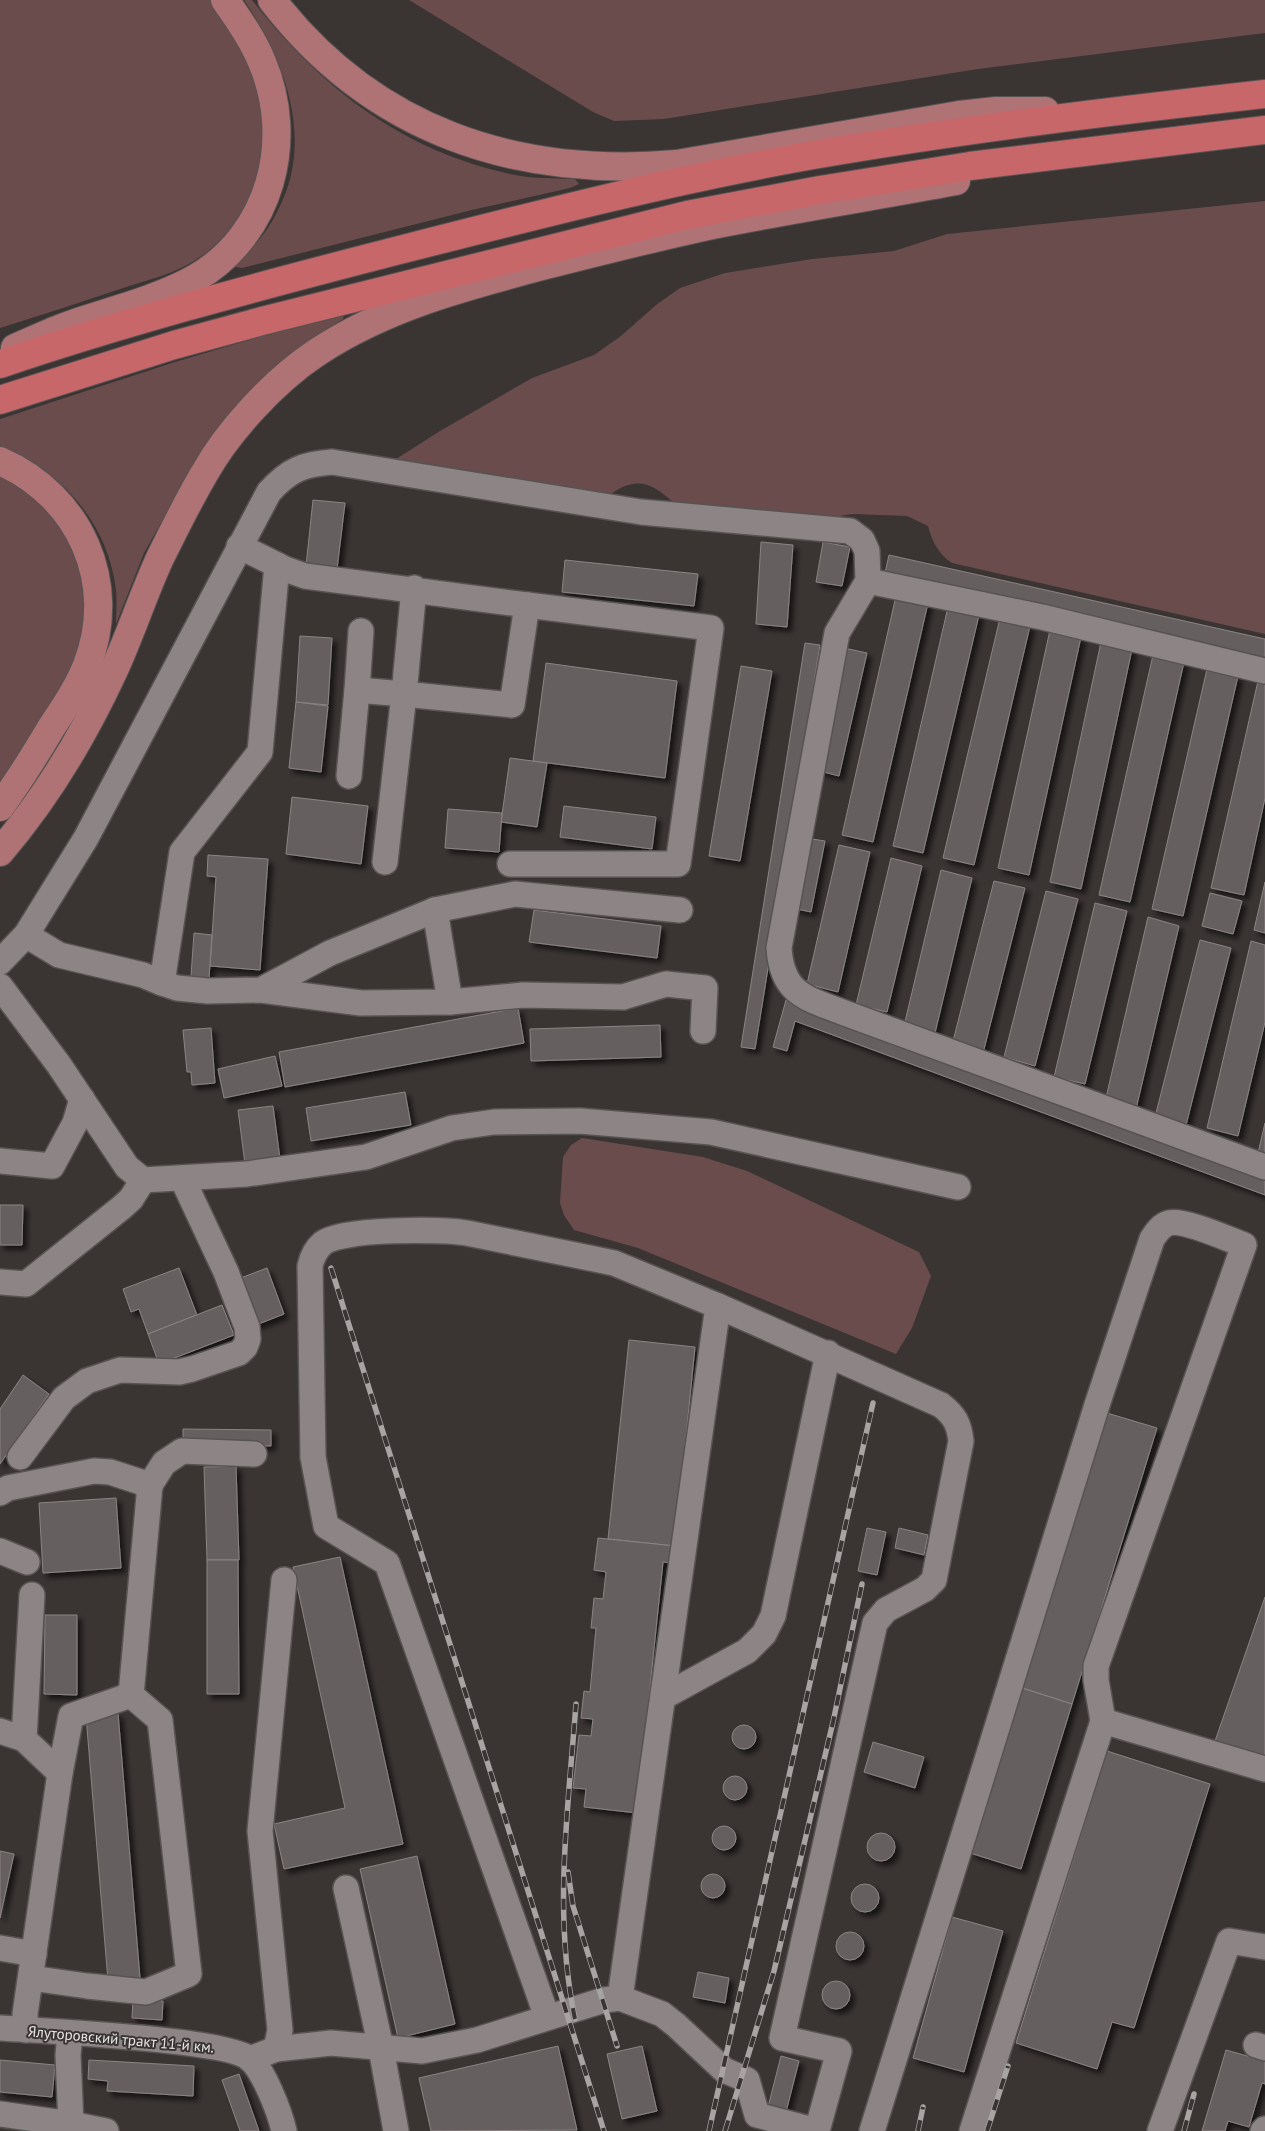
<svg xmlns="http://www.w3.org/2000/svg" width="1265" height="2131" viewBox="0 0 1265 2131" font-family="'PT Sans',sans-serif">
<style>
.green{fill:#6a4c4c}
.building{fill:#665f5e;stroke:#8c8484;filter:url(#shadow)}
.lines{fill:none;stroke-linecap:round;stroke-linejoin:round}
.minor-casing{stroke:#585353;stroke-width:28}
.major-casing{stroke:#585353;stroke-width:30}
.highway-casing{stroke:#585353;stroke-width:30}
.minor{stroke:#8d8585;stroke-width:25}
.major{stroke:#b07375;stroke-width:28}
.highway{stroke:#c8676a;stroke-width:28}
.rail-casing{stroke:#a9a4a4;stroke-width:5.5}
.rail{stroke:#3a3433;stroke-width:4;stroke-dasharray:11;stroke-linecap:butt}
.labels{text-anchor:middle;dominant-baseline:central;stroke-width:4;stroke-linejoin:round;paint-order:stroke}
.street-label{font-size:15px;fill:#e7e3e3;stroke:#3a3433}
</style>
<defs>
<filter id="shadow"><feDropShadow dx="4.5" dy="4.5" stdDeviation="2.5" flood-color="#0009"/></filter>
</defs>
<rect width="100%" height="100%" fill="#3a3433"/>
<g class="green">
<path d="M0,0h210c17,25 38,53 47,82 21,71 -4,147 -70,183 -20,11 -43,16 -64,23 -41,14 -82,27 -123,40z"/>
<path d="M244,0h8c68,87 149,150 258,174 21,5 43,4 65,5l4,5 -9,4 -98,22 -230,58 -7,-1c3,-11 15,-17 22,-25 9,-10 15,-20 21,-32 37,-70 7,-150 -34,-210z"/>
<path d="M409,0h856v33l-287,36 -314,50 -50,2 -21,-9z"/>
<path d="M1265,201v433l-313,-71c-14,-9 -20,-22 -24,-37l-21,-10 -54,-2 -27,4 -151,-14c-26,-25 -42,-28 -71,-5l-211,-38 47,-30 92,-53 62,-23 27,-19 35,-31 24,-17 45,-15 87,-14 82,-8 53,-17z"/>
<path d="M340,313l4,2 -1,4 -33,22 -122,134 -44,78 -28,71c0,-11 1,-23 0,-34 -8,-67 -55,-120 -116,-144v-27l175,-57z"/>
<path d="M0,472c23,12 44,32 61,51 5,6 8,17 11,24 39,92 -25,164 -72,238z"/>
<path d="M582,1138l121,19 44,14 172,81 12,24 -19,52 -16,26 -258,-106 -64,-18 -10,-15 -4,-12 3,-46 8,-12z"/>
</g>
<g class="building">
<path d="M313,500l32,3 -8,66 -31,-3z"/>
<path d="M761,542l32,3 -6,82 -31,-3z"/>
<path d="M823,542l27,5 -8,39 -26,-4z"/>
<path d="M889,555l376,84v19l-380,-85z"/>
<path d="M565,560l133,14 -4,32 -132,-14z"/>
<path d="M896,596l32,7 -55,239 -31,-7z"/>
<path d="M948,607l31,8 -56,238 -30,-7z"/>
<path d="M1000,618l30,8 -56,239 -31,-7z"/>
<path d="M1050,630l31,7 -52,238 -31,-7z"/>
<path d="M300,636l32,2 -4,67 -32,-3z"/>
<path d="M1101,642l31,7 -51,240 -31,-7z"/>
<path d="M805,643l15,2 -65,404 -14,-2z"/>
<path d="M844,648l23,5 -28,123 -23,-6z"/>
<path d="M1153,655l31,7 -54,240 -31,-7z"/>
<path d="M546,663l131,18 -12,97 -132,-17z"/>
<path d="M741,666l31,5 -32,190 -31,-5z"/>
<path d="M1207,669l31,7 -55,240 -31,-7z"/>
<path d="M1258,681l7,2v115l-21,97 -33,-7z"/>
<path d="M296,702l32,4 -7,66 -32,-4z"/>
<path d="M510,758l37,5 -10,64 -36,-5z"/>
<path d="M292,797l76,9 -7,58 -75,-10z"/>
<path d="M564,806l92,11 -4,32 -92,-12z"/>
<path d="M448,809l54,4 -3,39 -54,-4z"/>
<path d="M806,838l19,3 -14,71 -19,-4z"/>
<path d="M839,845l31,7 -32,140 -31,-8z"/>
<path d="M208,855l60,4 -8,111 -50,-4 6,-89 -9,-1z"/>
<path d="M891,858l31,8 -35,146 -31,-7z"/>
<path d="M941,870l31,8 -37,155 -31,-7z"/>
<path d="M994,881l31,7 -42,165 -31,-8z"/>
<path d="M1265,882v51l-11,-3z"/>
<path d="M1046,891l32,8 -43,167 -31,-9z"/>
<path d="M1210,893l32,8 -9,33 -31,-8z"/>
<path d="M1095,903l32,8 -42,173 -31,-7z"/>
<path d="M534,910l127,16 -4,32 -128,-16z"/>
<path d="M1148,917l31,9 -43,183 -31,-7z"/>
<path d="M194,933l18,2 -3,43 -18,-2z"/>
<path d="M1200,940l31,8 -46,181 -31,-8z"/>
<path d="M1251,941l14,4v77l-27,114 -31,-8z"/>
<path d="M786,1000l479,177v18l-470,-174 -8,30 -14,-4z"/>
<path d="M518,1008l6,35 -239,44 -6,-35z"/>
<path d="M660,1025l1,32 -130,4 -1,-32z"/>
<path d="M211,1028l4,55 -23,2 -1,-13h-4l-4,-42z"/>
<path d="M275,1056l7,30 -58,12 -6,-29z"/>
<path d="M405,1092l6,33 -100,16 -5,-33z"/>
<path d="M273,1106l7,53 -35,5 -7,-54z"/>
<path d="M1265,1123v32l-7,-2z"/>
<path d="M0,1205h23l-1,40h-22z"/>
<path d="M179,1268l18,47 -49,19 -9,-25 -8,3 -8,-23z"/>
<path d="M267,1268l17,46 -28,11 -18,-46z"/>
<path d="M222,1305l12,30 -75,29 -11,-30z"/>
<path d="M629,1340l66,7 -20,199 -67,-7z"/>
<path d="M23,1375l26,19 -49,70v-55z"/>
<path d="M1107,1413l50,15 -85,276 -50,-16z"/>
<path d="M183,1429l88,1v16l-88,-1z"/>
<path d="M236,1466l3,94h-32l-3,-93z"/>
<path d="M116,1498l5,70 -78,5 -4,-70z"/>
<path d="M867,1528l19,4 -9,43 -19,-4z"/>
<path d="M899,1528l29,7 -4,20 -29,-7z"/>
<path d="M598,1538l77,8 -2,17 -10,-1 -26,251 -53,-6 2,-18 -13,-1 6,-53 12,1 2,-17 -12,-1 3,-27 6,1 6,-64h-5l3,-30 9,1 3,-27 -12,-2z"/>
<path d="M340,1557l63,287 -119,25 -10,-45 71,-16 -52,-241z"/>
<path d="M207,1560h31l1,134h-32z"/>
<path d="M1265,1597v160l-1,1 -49,-17z"/>
<path d="M45,1615h32v80l-33,-1z"/>
<path d="M1022,1688l50,16 -51,165 -51,-16z"/>
<path d="M118,1713l22,265 -32,3 -22,-265z"/>
<circle cx="744" cy="1737" r="12"/>
<path d="M873,1742l51,15 -9,31 -51,-16z"/>
<path d="M1107,1751l103,33 -76,244 -22,-6 -15,47 -81,-26z"/>
<circle cx="735" cy="1788" r="12"/>
<circle cx="724" cy="1838" r="12"/>
<circle cx="881" cy="1847" r="14"/>
<path d="M0,1851l14,3 -14,64z"/>
<path d="M417,1856l38,168 -57,14 -38,-169z"/>
<circle cx="713" cy="1886" r="12"/>
<circle cx="865" cy="1898" r="14"/>
<path d="M952,1917l51,14 -39,141 -51,-14z"/>
<circle cx="850" cy="1946" r="14"/>
<path d="M698,1972l31,6 -4,25 -32,-6z"/>
<circle cx="836" cy="1995" r="14"/>
<path d="M133,1999l30,2 -1,19 -30,-2z"/>
<path d="M558,2046l19,84 -146,1 -12,-53z"/>
<path d="M642,2046l15,65 -35,8 -15,-65z"/>
<path d="M1226,2050l39,11v23l-3,-1 -13,44 -21,-6 -3,10h-23z"/>
<path d="M781,2056l18,5 -13,51 -18,-5z"/>
<path d="M0,2060l55,5 -3,32 -52,-5z"/>
<path d="M89,2060l105,6 -1,30 -86,-5 1,-10 -20,-2z"/>
<path d="M239,2074l20,57h-19l-18,-51z"/>
</g>
<g class="lines">
<defs>
<g id="minor">
<path d="M239,546l46,23 20,7 222,29 -15,100 -108,-11 10,-106"/>
<path d="M868,581l174,36 223,54"/>
<path d="M357,690l4,-59"/>
<path d="M349,776l8,-86 47,4 -19,168"/>
<path d="M510,864h168l33,-236 -184,-23"/>
<path d="M435,910l80,-16 165,16"/>
<path d="M26,935l60,-97 183,-346c20,-22 34,-28 63,-30l309,50 209,19 12,9 5,11 1,30 -31,52 -58,315c3,46 27,50 63,64l423,155"/>
<path d="M0,962l26,-27 33,20 84,20 19,8 20,-131 78,-100 17,-187"/>
<path d="M162,983l15,5 31,3 53,-1 69,-37 105,-43 15,92 -89,1 -100,-13"/>
<path d="M0,986l59,79 68,102 16,13 104,-6 119,-17 86,-29 42,-6 86,-1 131,11 247,55"/>
<path d="M450,1002l73,-7 100,2 43,-13 39,4 -2,43"/>
<path d="M0,1161l52,5 23,-43 7,-24"/>
<path d="M0,1282l26,2 95,-76 10,-9 12,-19"/>
<path d="M718,1306l223,99c14,11 18,19 20,36l-27,139 -9,9 -39,21 -11,13 -93,415 57,13 -22,80"/>
<path d="M20,1457l44,-59 23,-17 33,-11 59,2 13,-3 47,-16 6,-6 3,-8 -1,-12 -21,-55 -44,-94"/>
<path d="M0,1493l8,-5 86,-17 16,1 40,13 14,-22 18,-12 72,3"/>
<path d="M0,1551l27,11"/>
<path d="M663,1697l84,-46 17,-17 9,-18 55,-263"/>
<path d="M1103,1721l162,48"/>
<path d="M0,1731l24,8 36,34 -35,241 1,16"/>
<path d="M24,1739l8,-144"/>
<path d="M60,1773l11,-57 60,-21 19,-210"/>
<path d="M346,1888l35,160 15,83"/>
<path d="M0,1948l34,6"/>
<path d="M31,1978l56,8 59,6 43,-18 -29,-254 -29,-25"/>
<path d="M547,2017l-160,-454 -61,-37 -13,-69 -3,-191c2,-9 6,-17 13,-23 19,-15 118,-14 144,-10l147,30 104,43 -98,692"/>
<path d="M0,2028c41,3 227,11 250,31 14,12 30,54 34,72"/>
<path d="M1256,2045l9,3"/>
<path d="M276,2049l4,-19 -20,-199 24,-251"/>
<path d="M250,2059l26,-10 55,-6 91,8 55,-11 127,-40 16,-2 42,16 14,11 48,45 23,10 10,35 60,16"/>
<path d="M0,2114l71,10 -3,-69 2,-21"/>
<path d="M71,2124l35,7"/>
<path d="M872,2131l225,-726 55,-166c4,-6 9,-14 17,-16 15,-4 59,16 75,22l-148,421v14l7,41 -131,410"/>
<path d="M1160,2131l69,-190 36,6"/>
<path d="M1263,2131l2,-2"/>
</g>
<g id="major">
<path d="M272,0c101,131 244,178 405,164l282,-49 37,-4h49"/>
<path d="M15,348c16,-7 33,-15 49,-21 44,-16 91,-26 132,-49 75,-44 99,-138 66,-216 -9,-22 -23,-42 -37,-62"/>
<path d="M0,461c80,35 119,122 87,204 -9,23 -23,43 -36,63 -16,27 -33,54 -51,79"/>
<path d="M0,852c47,-55 84,-117 114,-182 17,-37 29,-75 46,-112 14,-28 28,-57 44,-84 24,-43 70,-93 112,-121 69,-46 150,-67 230,-88 55,-14 110,-28 166,-40 81,-16 163,-29 244,-44"/>
</g>
<g id="highway">
<path d="M0,364c124,-42 249,-75 376,-108 145,-37 290,-75 437,-101 150,-26 301,-44 452,-61"/>
<path d="M0,400l174,-55 88,-24 425,-106 133,-25 150,-24 295,-36"/>
</g>
</defs>
<use href="#minor" class="minor-casing"/>
<use href="#major" class="major-casing"/>
<use href="#highway" class="highway-casing"/>
<use href="#minor" class="minor"/>
<use href="#major" class="major"/>
<use href="#highway" class="highway"/>
<defs>
<g id="rail">
<path d="M331,1268l273,863"/>
<path d="M568,1872l5,34 44,140"/>
<path d="M575,2019c-22,-105 -7,-209 1,-315"/>
<path d="M709,2131l164,-728"/>
<path d="M725,2131l49,-160 59,-249 29,-138"/>
<path d="M918,2131l5,-24"/>
<path d="M987,2131l21,-65"/>
<path d="M1184,2131l10,-37"/>
</g>
</defs>
<use href="#rail" class="rail-casing"/>
<use href="#rail" class="rail"/>
</g>
<g class="labels">
<g class="street-label">
<text transform="translate(121 2039) rotate(5)">Ялуторовский тракт 11-й км.</text>
</g>
</g>
</svg>
